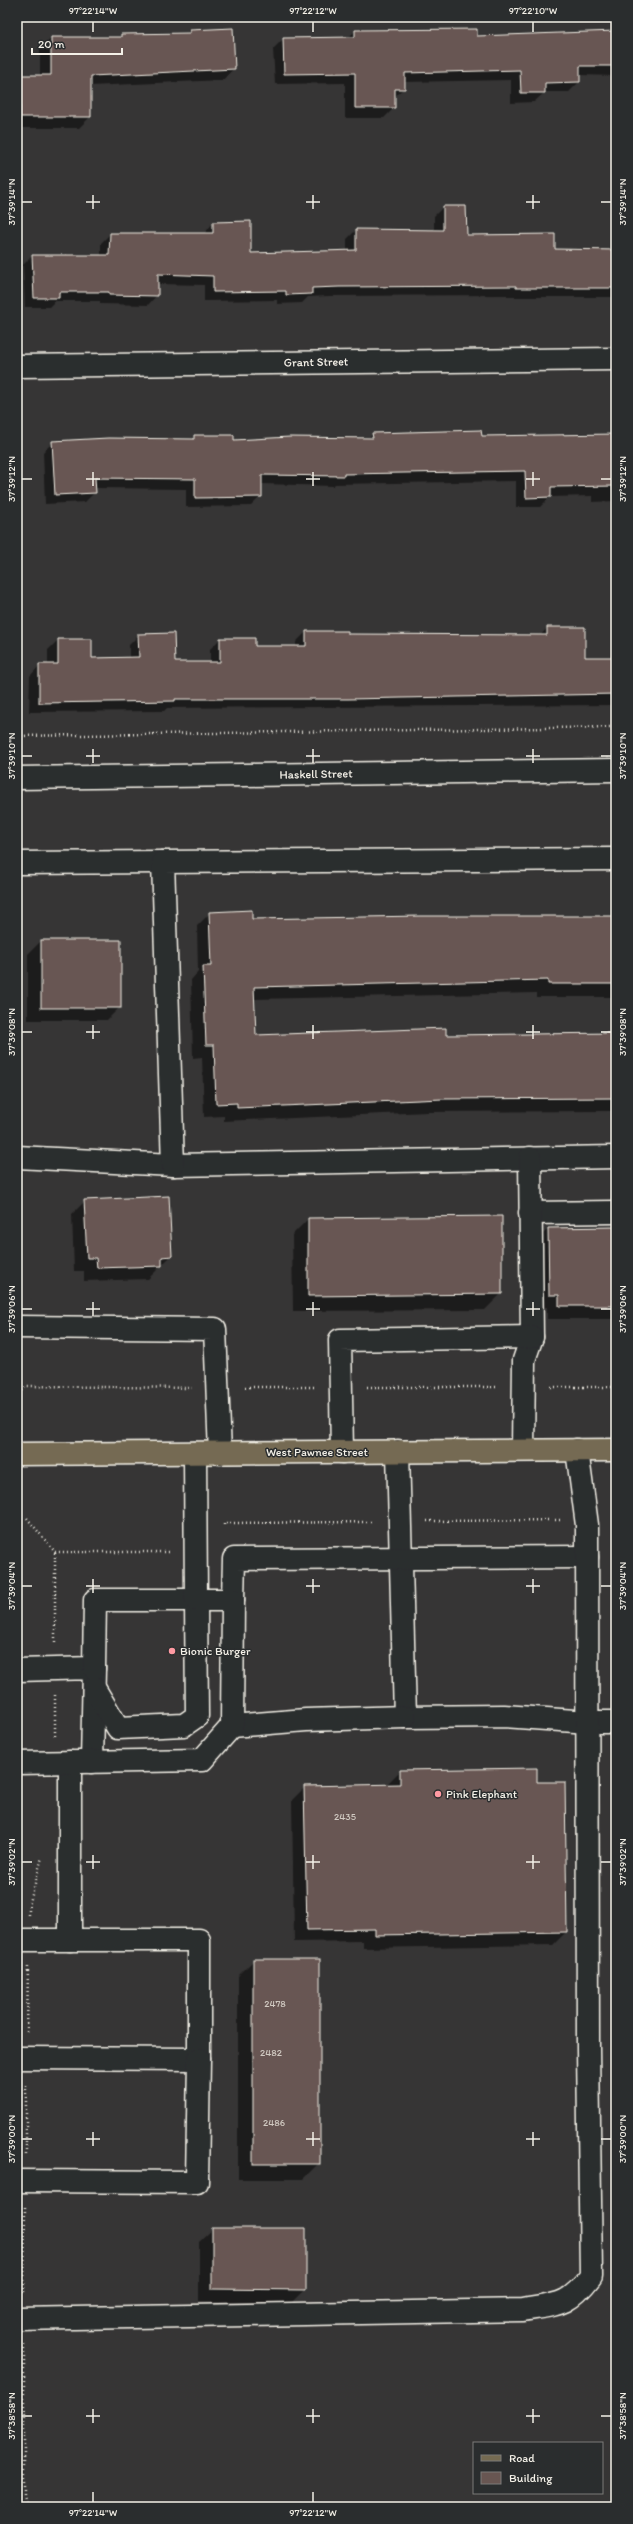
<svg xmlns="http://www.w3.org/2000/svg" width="633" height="2524" viewBox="0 0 633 2524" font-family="Itim,sans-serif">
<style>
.shadow{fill:#0007}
.building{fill:#685652;stroke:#f4f1e8}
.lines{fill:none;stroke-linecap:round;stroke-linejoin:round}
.minor-casing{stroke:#f4f1e8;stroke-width:25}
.major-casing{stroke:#f4f1e8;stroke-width:25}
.path{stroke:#f4f1e8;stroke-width:2.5;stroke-dasharray:1 3;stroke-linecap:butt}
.minor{stroke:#2a2d2e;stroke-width:22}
.major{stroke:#756b52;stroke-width:22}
.ticks{fill:none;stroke:#f4f1e8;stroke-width:1.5}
.poi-dot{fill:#ff9aa2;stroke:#2a2d2e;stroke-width:1.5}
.labels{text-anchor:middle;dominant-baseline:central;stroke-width:3;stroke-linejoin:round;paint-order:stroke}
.number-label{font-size:10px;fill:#d1cac2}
.street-label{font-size:12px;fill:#f4f1e8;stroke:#2a2d2e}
.poi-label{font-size:12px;fill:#f4f1e8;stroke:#2a2d2e;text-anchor:start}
.neatline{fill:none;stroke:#f4f1e8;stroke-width:1.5}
.ticks-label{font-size:10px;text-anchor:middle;fill:#f4f1e8}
</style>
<rect width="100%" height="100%" fill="#363535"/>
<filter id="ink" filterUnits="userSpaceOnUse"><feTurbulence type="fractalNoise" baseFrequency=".025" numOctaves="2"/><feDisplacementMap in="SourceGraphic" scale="8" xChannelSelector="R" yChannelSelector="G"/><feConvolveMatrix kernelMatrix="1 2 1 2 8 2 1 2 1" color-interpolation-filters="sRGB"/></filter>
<g filter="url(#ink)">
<g class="shadow">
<path d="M191,31l43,37 -11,12 -133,6v31l-11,11h-62v-48l3,-4h20v-27l11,-11h68l2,-3 67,-1z"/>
<path d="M355,31l121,6 140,-5v44l-37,-1v7l-10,10h-24l-11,10 -23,1v-23l-107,2v6l-10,9v11l-10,10h-39v-35l-70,1 -2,-35 10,-10 65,-1z"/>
<path d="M443,207l23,29 88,14h61l1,-11v58h-109v-2l-178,1 -21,1 -6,6 -25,1v-4l-73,1v-16l-47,-1v11l-9,10 -48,-1v-3h-45l-6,6h-24l-2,-42 9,-9h69v-13l9,-9h94l9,-11 37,31 97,-3v-12l9,-9 78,1v-15z"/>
<path d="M373,434l108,3 135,-2v66l-24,1v-6l-42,1 -10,10h-24v-26l-181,3 -2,2 -72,-2v12l-10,10 -65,1v-18l-91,-1v4l-10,10 -40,2 -2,-52 10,-10 138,-2 4,-4 38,5 135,-2z"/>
<path d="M547,628l37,30h32v47l-449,3 -3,3 -135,1 1,-36 10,-11h8v-15l10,-10 33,19 38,-1v-13l10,-10 35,28h36v-14l10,-10 34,8h42v-5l10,-10h41v3l193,1z"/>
<path d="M210,913l41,7 365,-3 -1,80h-79v-4l-282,6 1,37 361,-2v73l-3,4 -185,1 -204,9v-5l-20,1 -2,-60 -9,1 -2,-78 7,-8 -1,-46z"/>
<path d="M41,941l79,66 -13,13h-79v-66z"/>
<path d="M85,1201l86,55 -23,23 -64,2v-10h-10l-2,-57z"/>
<path d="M501,1217v77l-16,16 -192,1 -1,-76 16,-16z"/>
<path d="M616,1228v91h-69v-12l-11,1 -1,-66 13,-13z"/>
<path d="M400,1771l166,161 -13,13 -190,3v-7l-69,1 -2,-142 13,-13 82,-3z"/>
<path d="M254,1960l65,203 -16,16h-65v-203z"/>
<path d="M213,2229l92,60 -13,13h-93v-60z"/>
</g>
<g class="building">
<path d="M233,28l2,41 -144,7v41h-71v-42h31v-38h70v-3l69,-1v-3z"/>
<path d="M477,29v7l139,-5v35h-36v16l-35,1v10h-24l-1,-23 -115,3v16h-10v19h-40v-35l-71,1 -1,-36 72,-1v-7z"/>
<path d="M443,206h23l1,29 88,-1v15l61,1v38h-100v-2l-177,1 -27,1v6l-26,1v-4l-73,1v-16l-55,-2v22l-49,-1v-3h-50v6h-25l-2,-43h77l1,-22h103v-11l38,-1v32l105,-3v-21l87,1z"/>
<path d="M481,430l1,6 134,-2v52l-65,1v10l-25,1 -1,-27 -181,3v2l-82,-1v22l-67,1v-19l-100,-1 1,15 -41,2 -3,-54 56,-3 86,1v-4h40v5l56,-3 83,1 -1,-5z"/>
<path d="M547,627h38v30h31v37l-268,5h-173v2l-136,2v-39h19v-25h34v19l47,-1 -1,-23 36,-1 1,29h45v-24h35v8h51v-15h42v3l199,1z"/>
<path d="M252,910v9l168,-3h196v68h-68v-4l-294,7 2,48 190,-7v7l170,-2v65l-174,1 -205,9v-5l-21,1 -2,-59h-8l-3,-79h8l-2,-54z"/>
<rect x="41" y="940" width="80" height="68"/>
<path d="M169,1196l3,60 -10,1v9l-65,2 -1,-10h-9l-3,-58z"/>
<path d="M502,1216v78l-194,2v-78z"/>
<path d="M616,1227v79h-57v-11h-10l-1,-67z"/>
<path d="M537,1768v14h28l2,150 -192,3v-6l-68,1 -3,-144 96,-2v-14z"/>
<rect x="253" y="1959" width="67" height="205"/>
<path d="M212,2228h94v62l-94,-1z"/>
</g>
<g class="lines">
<defs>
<g id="minor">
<path d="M17,366l599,-7"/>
<path d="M17,778l599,-8"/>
<path d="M17,863l146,-1"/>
<path d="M17,1157l156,8 443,-8"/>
<path d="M173,1165l-10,-303 453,-3"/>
<path d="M530,1213l86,-1"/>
<path d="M17,1327l198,2 5,124"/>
<path d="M523,1450l1,-90 8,-23 -2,-179"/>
<path d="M398,1451l7,266 99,-1 85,6h27"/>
<path d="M342,1452l-2,-112 192,-3"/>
<path d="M233,1600l1,-41 353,-2"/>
<path d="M17,1670l77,-2 -2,94"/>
<path d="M94,1688l24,40 66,-3 13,-9 -1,-116h-101l-1,68"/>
<path d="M232,1726l74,-6 99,-3"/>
<path d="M70,1762v178"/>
<path d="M17,1763l185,-3 30,-34 1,-126h-37l-1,-147"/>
<path d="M17,1940h182v119l-182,-1"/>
<path d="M17,2181l180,1 2,-123"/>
<path d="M17,2319l506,-9c36,-6 45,-4 68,-34l-3,-228 -1,-523 -10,-75"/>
</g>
<path id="major" d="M17,1454l599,-4"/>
</defs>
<use href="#minor" class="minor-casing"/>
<use href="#major" class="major-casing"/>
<g class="path">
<path d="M17,736l599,-9"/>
<path d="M245,1387h69"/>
<path d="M367,1387h131"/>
<path d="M551,1387h65"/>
<path d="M17,1397l9,-11 166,2"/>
<path d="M27,1518l28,34h114"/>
<path d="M427,1521l133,-1"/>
<path d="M224,1525v-2l150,-1"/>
<path d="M55,1642v-90"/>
<path d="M55,1736v-41"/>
<path d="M29,1915v-9l13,-49"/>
<path d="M27,2032l1,-67"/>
<path d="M26,2154v-69"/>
<path d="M24,2292l1,-85"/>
<path d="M24,2345v149l3,13"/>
</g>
<use href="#minor" class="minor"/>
<use href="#major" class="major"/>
</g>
</g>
<path class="ticks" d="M93,22v10M313,22v10M533,22v10M93,195v14M313,195v14M533,195v14M22,202h10M86,202h14M306,202h14M526,202h14M601,202h10M93,472v14M313,472v14M533,472v14M22,479h10M86,479h14M306,479h14M526,479h14M601,479h10M93,749v14M313,749v14M533,749v14M22,756h10M86,756h14M306,756h14M526,756h14M601,756h10M93,1025v14M313,1025v14M533,1025v14M22,1032h10M86,1032h14M306,1032h14M526,1032h14M601,1032h10M93,1302v14M313,1302v14M533,1302v14M22,1309h10M86,1309h14M306,1309h14M526,1309h14M601,1309h10M93,1579v14M313,1579v14M533,1579v14M22,1586h10M86,1586h14M306,1586h14M526,1586h14M601,1586h10M93,1855v14M313,1855v14M533,1855v14M22,1862h10M86,1862h14M306,1862h14M526,1862h14M601,1862h10M93,2132v14M313,2132v14M533,2132v14M22,2139h10M86,2139h14M306,2139h14M526,2139h14M601,2139h10M93,2409v14M313,2409v14M533,2409v14M22,2416h10M86,2416h14M306,2416h14M526,2416h14M601,2416h10M93,2492v10M313,2492v10"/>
<g class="poi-dot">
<circle cx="172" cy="1651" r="4"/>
<circle cx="438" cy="1794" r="4"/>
</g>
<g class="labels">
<g class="number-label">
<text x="345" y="1816">2435</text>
<text x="275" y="2003">2478</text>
<text x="271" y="2052">2482</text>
<text x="274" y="2122">2486</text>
</g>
<g class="street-label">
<text transform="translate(316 362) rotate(-1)">Grant Street</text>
<text transform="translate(316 774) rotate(-1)">Haskell Street</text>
<text x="317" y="1452">West Pawnee Street</text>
</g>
<g class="poi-label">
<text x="180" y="1651">Bionic Burger</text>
<text x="446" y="1794">Pink Elephant</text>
</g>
</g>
<rect width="633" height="2524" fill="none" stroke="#2a2d2e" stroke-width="44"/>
<rect x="473" y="2442" width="130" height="52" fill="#2a2d2e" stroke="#7b7b78"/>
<rect x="481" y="2455" width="20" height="6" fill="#756b52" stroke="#7b7b78"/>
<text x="509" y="2462" font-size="12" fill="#f4f1e8">Road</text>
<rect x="481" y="2472" width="20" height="12" fill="#685652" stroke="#7b7b78"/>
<text x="509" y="2482" font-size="12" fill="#f4f1e8">Building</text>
<path d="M32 48v6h90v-6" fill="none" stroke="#f4f1e8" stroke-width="2"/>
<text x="38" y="48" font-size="12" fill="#f4f1e8" stroke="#2a2d2e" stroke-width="3" paint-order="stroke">20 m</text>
<rect x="22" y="22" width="589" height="2480" class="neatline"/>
<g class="ticks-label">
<text x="93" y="14">97°22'14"W</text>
<text x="313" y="14">97°22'12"W</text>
<text x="533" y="14">97°22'10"W</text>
<text transform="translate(11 202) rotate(-90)" y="4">37°39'14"N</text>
<text transform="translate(622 202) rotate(-90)" y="4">37°39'14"N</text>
<text transform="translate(11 479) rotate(-90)" y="4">37°39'12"N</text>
<text transform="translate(622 479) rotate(-90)" y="4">37°39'12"N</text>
<text transform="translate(11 756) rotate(-90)" y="4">37°39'10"N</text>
<text transform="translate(622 756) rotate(-90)" y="4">37°39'10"N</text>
<text transform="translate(11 1032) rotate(-90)" y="4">37°39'08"N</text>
<text transform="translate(622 1032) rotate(-90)" y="4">37°39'08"N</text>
<text transform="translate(11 1309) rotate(-90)" y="4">37°39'06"N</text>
<text transform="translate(622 1309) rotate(-90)" y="4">37°39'06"N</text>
<text transform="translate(11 1586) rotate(-90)" y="4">37°39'04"N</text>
<text transform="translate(622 1586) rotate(-90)" y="4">37°39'04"N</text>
<text transform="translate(11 1862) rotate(-90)" y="4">37°39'02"N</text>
<text transform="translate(622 1862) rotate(-90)" y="4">37°39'02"N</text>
<text transform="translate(11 2139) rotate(-90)" y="4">37°39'00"N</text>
<text transform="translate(622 2139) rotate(-90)" y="4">37°39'00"N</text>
<text transform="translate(11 2416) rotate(-90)" y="4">37°38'58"N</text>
<text transform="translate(622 2416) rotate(-90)" y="4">37°38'58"N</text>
<text x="93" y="2516">97°22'14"W</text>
<text x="313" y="2516">97°22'12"W</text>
</g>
</svg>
